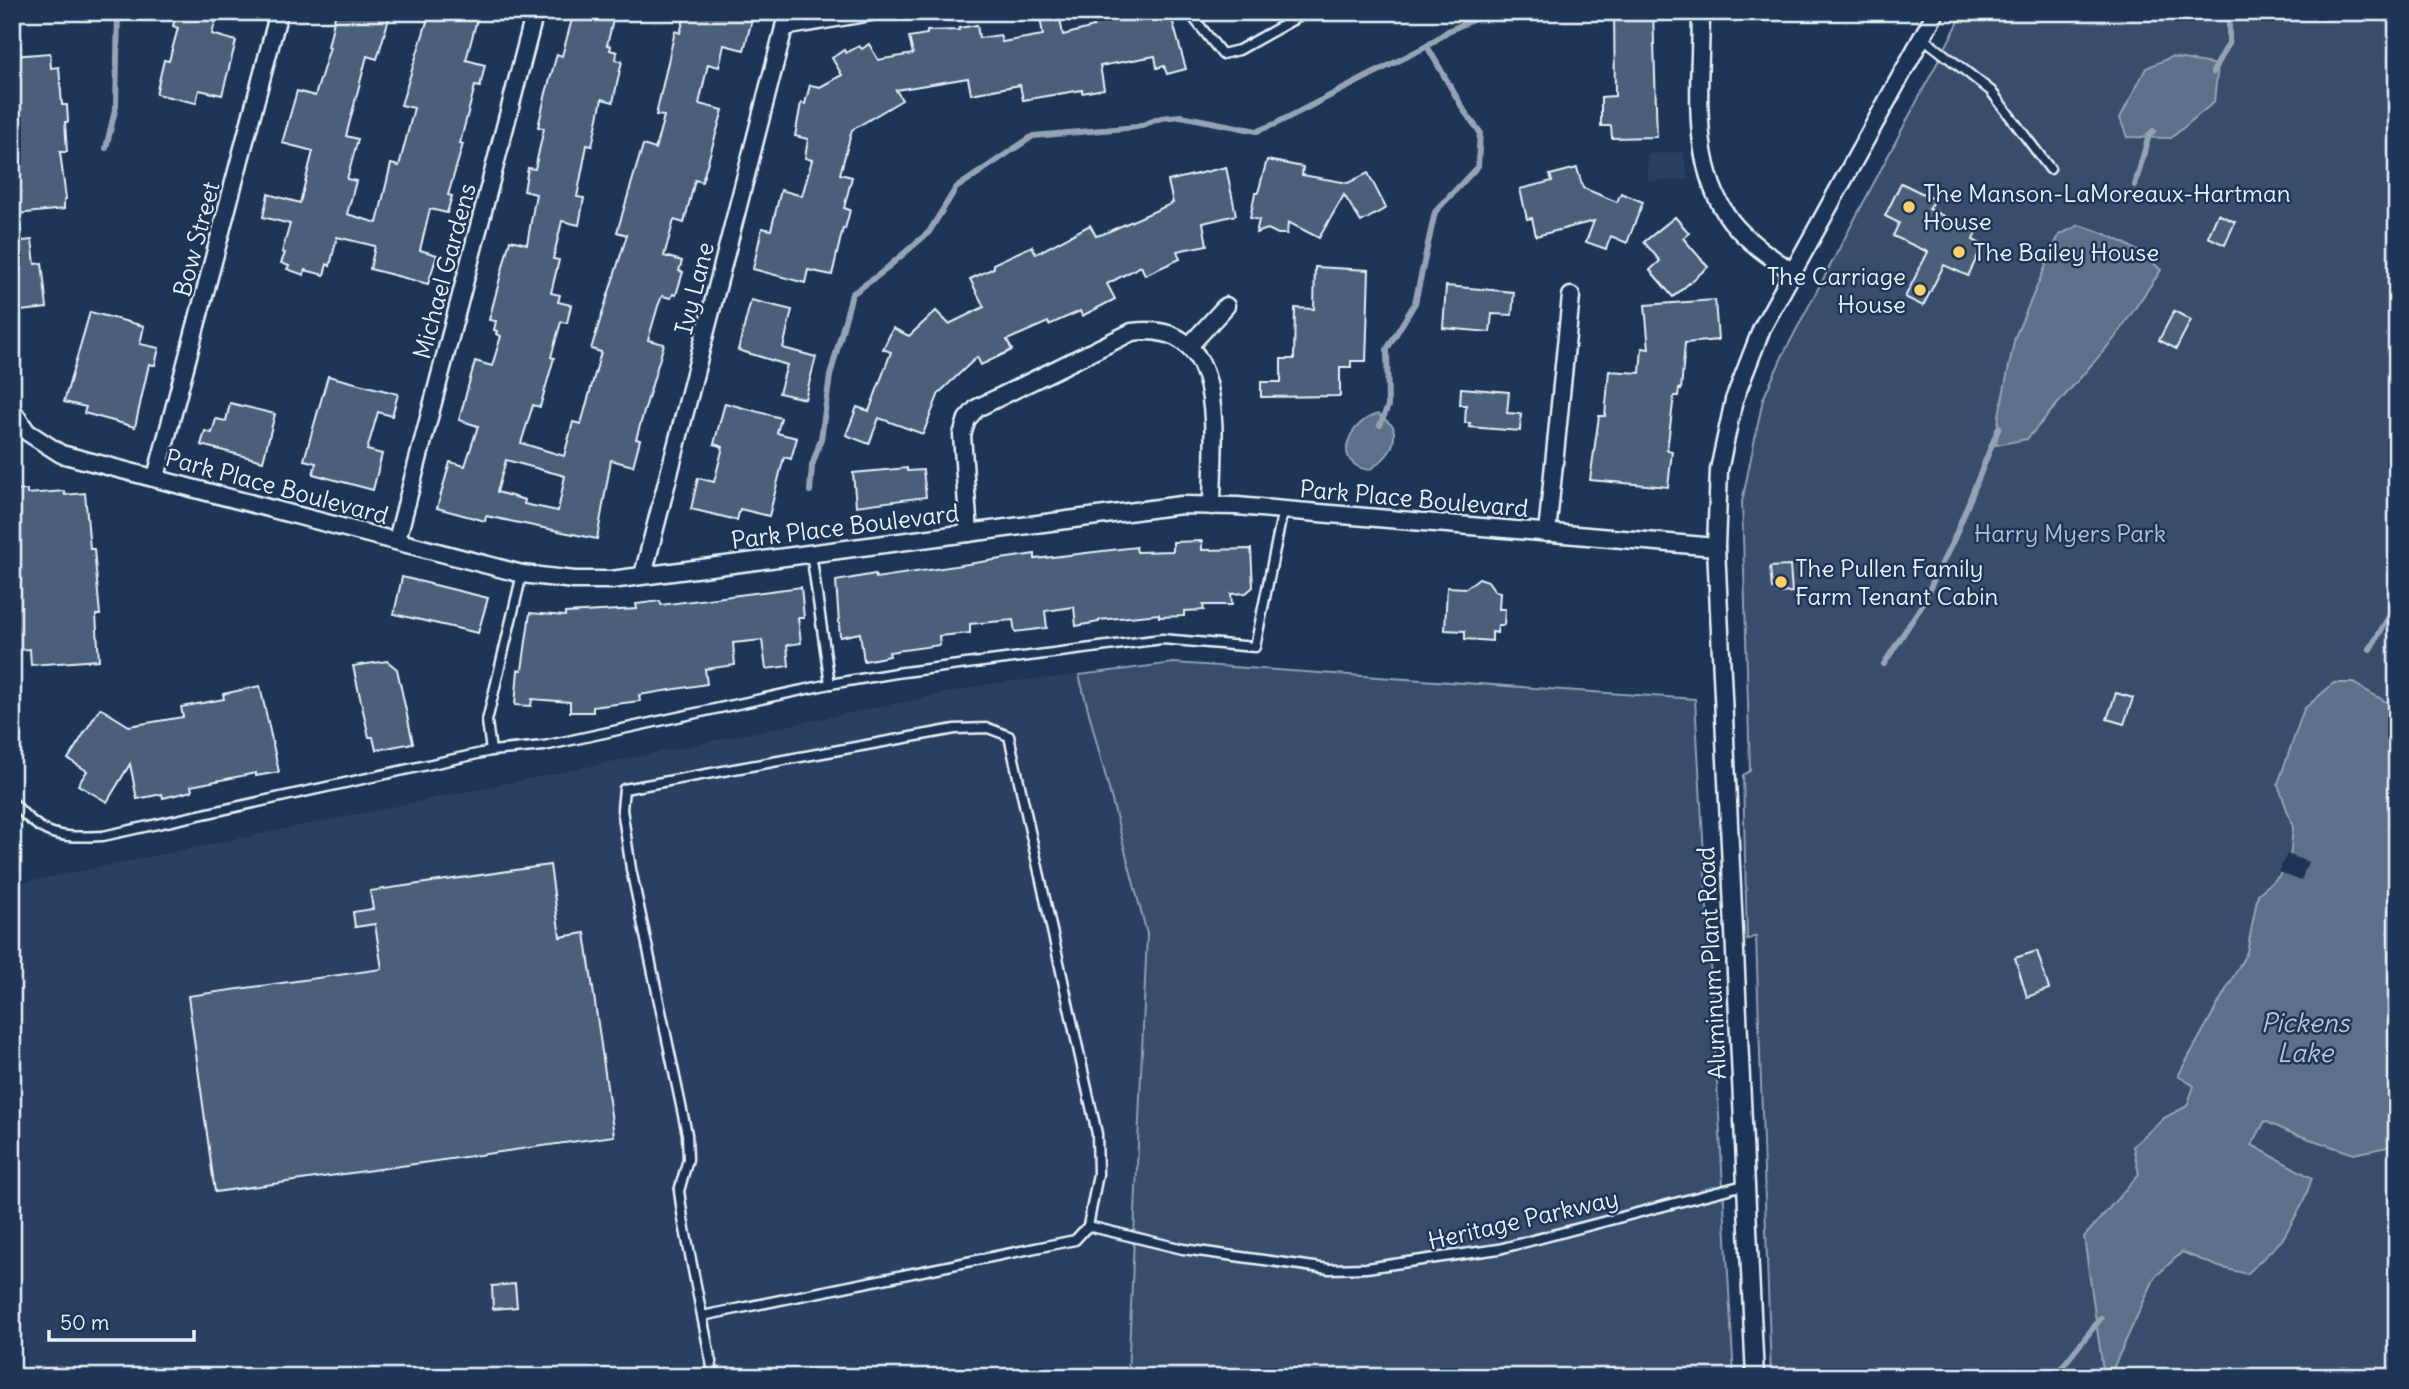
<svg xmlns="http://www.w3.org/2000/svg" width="2409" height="1389" viewBox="0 0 2409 1389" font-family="Delius,sans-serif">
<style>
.built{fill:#2a4162}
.green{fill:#374d6c;stroke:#909fb2;stroke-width:2}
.water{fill:#5d7089;stroke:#95a4b5;stroke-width:2}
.pier{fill:#1d3557}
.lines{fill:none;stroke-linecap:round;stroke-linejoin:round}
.stream{stroke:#95a4b5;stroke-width:6}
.building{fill:#495e7a;stroke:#e8f1f8;stroke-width:2;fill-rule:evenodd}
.service-casing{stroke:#e8f1f8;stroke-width:13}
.minor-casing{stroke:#e8f1f8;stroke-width:21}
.service{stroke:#1d3557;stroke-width:8}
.minor{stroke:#1d3557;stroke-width:16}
.poi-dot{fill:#ffd166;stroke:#1d3557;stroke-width:2.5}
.labels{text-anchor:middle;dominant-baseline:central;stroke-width:5;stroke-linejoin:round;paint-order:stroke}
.poi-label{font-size:24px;fill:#e8f1f8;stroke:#1d3557;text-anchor:start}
.street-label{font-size:24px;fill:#e8f1f8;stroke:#1d3557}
.park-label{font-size:24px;fill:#b3c0ce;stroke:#1d3557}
.water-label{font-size:26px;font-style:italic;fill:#b7c4d1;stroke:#1d3557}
</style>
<rect width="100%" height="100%" fill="#1d3557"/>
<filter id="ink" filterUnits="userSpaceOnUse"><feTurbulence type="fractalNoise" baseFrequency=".0143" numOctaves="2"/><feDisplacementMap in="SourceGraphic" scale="14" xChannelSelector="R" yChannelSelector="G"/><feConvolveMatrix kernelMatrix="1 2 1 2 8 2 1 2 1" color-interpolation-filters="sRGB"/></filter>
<g filter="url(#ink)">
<g class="built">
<path d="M1683,152l6,28 -41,1 -1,-27z"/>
<path d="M1079,675l68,259 -19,443h-1101l-15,-209v-283l983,-202z"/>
</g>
<g class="green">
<path d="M1964,12h433v1365h-626l-15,-441 -9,4 -4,-165 7,-4 -8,-269 21,-103 20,-44z"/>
<path d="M1174,663l521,36 39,678h-606l19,-443 -68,-259z"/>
</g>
<g class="water">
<path d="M2171,57l47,8 -4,37 -43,36 -44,-1 -7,-19 26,-50z"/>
<path d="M2079,225c31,9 60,23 82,45l-47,69 -87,100 -31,6 3,-30 16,-78 44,-102z"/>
<path d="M1378,414l15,12c5,21 -7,33 -24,44 -39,-6 -20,-49 9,-56z"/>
<path d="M2334,683h19l44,25v437l-43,9 -65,-22 -24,-11 -13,24 60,33 -9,25 -21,37 -35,34 -28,-7 -37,-15 -27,25 -46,100h-5l-20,-140 55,-63 -6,-28 31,-28 23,-12 7,-20 -16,-10 69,-124 11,-58 21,-18 11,-17 3,-32 -15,-43 26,-75z"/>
</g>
<path class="pier" d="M2287,854l21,8 -7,19 -23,-9z"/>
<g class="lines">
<g class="stream">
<path d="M2213,72l16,-29v-31"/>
<path d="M106,148l10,-42 2,-94"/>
<path d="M2135,185l14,-50 4,-4"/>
<path d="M1380,425l8,-19 -1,-57 28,-46 20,-91 43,-46 2,-34 -15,-20 -38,-66"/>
<path d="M810,491l2,-25 9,-27 9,-63 22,-82 28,-20 49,-42 27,-44 77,-52 104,-9 24,-9 20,-2 76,15 18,-7 152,-78 21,-15 42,-19"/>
<path d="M2370,649l27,-46"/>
<path d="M1884,664l36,-56 34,-69 45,-112"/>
<path d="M2054,1377l47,-59"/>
</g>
</g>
<g class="building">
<path d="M177,12h41l-6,22 24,7 -14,54 -23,-5 -3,13 -40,-9 8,-34 5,1 9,-33 -5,-2z"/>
<path d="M336,12h45l9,3 -13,44 -10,-3 -21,80 12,3 -11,40 9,2 -9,33 30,9 14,-59 8,2 15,-58 -13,-3 29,-93h49l-13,48 19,5 -5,22 -5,-1 -15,57 3,1 -15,51 4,1 -5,17 -17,-4 -10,41 17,5 -9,29 -58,-15 5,-23 -38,-9 -7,29 -3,-2 -3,11 -19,-5 -1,5 -17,-6 2,-3 -8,-3 4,-10 -3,-1 8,-28 -27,-7 5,-23 32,9 13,-52 -31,-8 15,-52 18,5 15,-49h-2z"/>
<path d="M574,12h41l-8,33 4,1 -1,4 7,2 -1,8 6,1 -9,41 -11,-3 -10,47 -5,-1 -10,52 7,1 -5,27 -17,-4 -9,38 6,1 -8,33 9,2 -2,7 13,3 -4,18 -6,-1 -10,35 3,1 -14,49 -7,-2 -12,38 43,13 9,-34 8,2 20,-72 -10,-3 36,-114 -10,-3 26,-87 12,4 9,-33 -8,-1 19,-84 5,2 6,-21h68l-10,38 -20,-5 -5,22 -11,-3 -9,40 24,6 -21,72 -7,-2 -11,43 -10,-3 -10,36 18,5 -3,10 4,1 -7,23 -3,-1 -2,4 -9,-2 -4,10 -10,34 16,4 -28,95 4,1 -7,26 -22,-6 -14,79 -111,-23 -1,5 -48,-13 13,-46 15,4 13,-40 -19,-6 16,-59 17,5 9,-30 -5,-2 1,-3 -3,-1 2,-9 -7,-1 21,-80 17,4 9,-50 -12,-3 4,-23 7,1 9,-41 -6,-1 8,-34 11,-39 5,2zM506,460l59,16 -7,35 -34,-7 1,-4 -28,-8z"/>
<path d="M1091,12h79l16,57 -19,5 -3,-8 -7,2 -2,-12 -55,10 4,23 -22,4v-3l-59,10 -3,-15 -49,9 -3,-16 -72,12 6,10 -50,30 -12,44 12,3 -8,31 6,2 -5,19 -2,-1 -11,47 -24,-5 -3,13 -52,-14 9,-41 9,2 10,-40 21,6 10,-36 -7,-2 3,-19 -13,-3 6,-33 4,1 5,-19 10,2 22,-12 -10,-17 12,-8 2,3 13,-7 3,3 7,-5 9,16 35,-6 -4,-17 18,-3v-3l32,-1v-2l18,-3 2,13 21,-3 2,7 41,-7 -3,-18 19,-3 4,21 31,-8z"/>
<path d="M1614,12h39l4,125 -45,1 -1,-12h-10v-29l14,-1z"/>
<path d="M50,53l1,15 8,-1 3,38h5l1,17h-3l2,30h-7l6,47 -2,1v9l-47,5 -2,-25h-3v-55l7,-1 -4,-30h-3v-47z"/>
<path d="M1267,160l36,7 -1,8 46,8 20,-10 18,35 -25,14 -17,-27 -25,43 -31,-16 -1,12h-9l-10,-5 -12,4 3,-13 -9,-2 5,-25h3z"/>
<path d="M1226,167l10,48 -33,8 4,22 -30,6 3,8 -35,16 -4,-9 -34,18 8,15 -33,17 -2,-5 -31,14 -1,-3 -41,18 5,10 -31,15 -4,-8 -38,36 -16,41 -44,-16 -10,26 -23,-9 11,-28 12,4 22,-59 -8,-3 10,-21 16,8 27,-25 13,13 35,-17 -14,-28 24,-11 -1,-4 39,-18 4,8 54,-29 6,11 7,-2 70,-31 -5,-22z"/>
<path d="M1577,168l6,20 34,14 4,-9 22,9 -16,41 -16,-7 -5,13 -20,-7 8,-21 -58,15 -4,-18 -5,1 -7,-30 32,-8 -2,-6z"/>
<path d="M1901,183l33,16 -5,10 47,23 -3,8 10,5 -15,31 -24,-11 -21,41 -18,-9 23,-45 -35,-16 6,-13 -14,-7z"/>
<path d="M2218,214l17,8 -10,23 -17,-8z"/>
<path d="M1675,217l14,16 -6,5 25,29 -35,30 -23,-27 10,-9 -16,-19z"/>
<path d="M32,240l3,24 7,-1 5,45 -35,4v-70z"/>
<path d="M1315,267l54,3 -3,91h-15v6h-11v29l-79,1v-15h20v-23h13l1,-51 19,1z"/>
<path d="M1446,286l68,6 -2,23 -20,-1 -2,18 -47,-4z"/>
<path d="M751,300l41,10 -9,38 33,9 -11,42 -26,-6 8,-28 -49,-15z"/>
<path d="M1715,300l3,40 -33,3 -4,47 -2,-1 -1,7h-4l-7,54 5,1 -4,36 -78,-7 9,-64h6l4,-45 31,2 2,-25 7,1 -4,-44z"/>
<path d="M2174,311l17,9 -15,29 -17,-9z"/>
<path d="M90,312l54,14 -4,18 19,4 -4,17 -6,-1 -14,63 -51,-14 2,-6 -22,-5z"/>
<path d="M328,376l70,18 -6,22 -14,-4 -11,38 15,4 -9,36 -60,-16 3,-11 -12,-3z"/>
<path d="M1461,388l48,4 -2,21 14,1 -1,17 -51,-4 1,-4h-5l1,-18h-6z"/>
<path d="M230,403l45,11 -12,47 -62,-16 4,-14 7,2 4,-14 10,2z"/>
<path d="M725,403l56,15 -4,15 20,5 -6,21 -7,-2 -15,59 -29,-7 -3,11 -46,-11 7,-31 16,4 9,-35 -9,-3z"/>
<path d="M907,468v3l16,-1 3,27 -70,9 -3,-33z"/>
<path d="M27,490v4l37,-3 1,4 20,-2 5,56h4l6,66h-4l3,45 -68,5 -1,-16 -14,1 -4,-32v-127z"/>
<path d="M1202,541v9l49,-1 2,38 -7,6 -15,1 1,11h-29l1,5 -20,1v5l-25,1v-3l-60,6v2l-23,4 -2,-19 -29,4 2,17 -32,4 -2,-12 -43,4v9l-31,3 1,9 -51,7 1,4 -26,5 -4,-28 -20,4 -4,-56 39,-7 1,4 159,-24v5l101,-12 1,5 36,-1v-9z"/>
<path d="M1790,566l2,26 -15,1 -1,-5 -4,1 -2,-22z"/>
<path d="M402,577l86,21 -10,35 -84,-19z"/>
<path d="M1479,578l9,3 7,10 5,1 -1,17h6l-1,16h-6l-1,8 -5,-1v9l-27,-2v-8l-20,-1 2,-43 19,1z"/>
<path d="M801,587l3,31h-6l3,25 -14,2 2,21 -23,3 -4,-29 -29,3 2,22 -30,4 2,15 -68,11 1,6 -47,6v5h-23v-10l-38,-3 -1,7 -16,-1 3,-35h4l8,-57 35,3v-3l72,-4 -1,-5 24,-3 1,4z"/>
<path d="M387,661l10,8 16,74 -37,7 -3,-13h-4l-16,-71z"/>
<path d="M260,686l19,86 -23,4v-3l-65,13 1,5 -29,7 -1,-4 -25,5 -7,-35 -23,38 -29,-17 9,-14 -19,-12 32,-51 29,18 54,-9 -2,-10 43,-8 -1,-5z"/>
<path d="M2116,693l17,5 -9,26 -17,-5z"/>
<path d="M550,865l10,72 25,-4 29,203 -399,56 -27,-196 194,-27 -7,-45 -20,3 -2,-15 20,-3 -3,-18z"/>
<path d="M2037,951l12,38 -22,8 -12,-39z"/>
<path d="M515,1284l2,23 -24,2 -1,-23z"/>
</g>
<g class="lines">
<defs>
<g id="service">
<path d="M1189,12l33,42 17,-4 59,-33 2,-5"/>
<path d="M1922,37l69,54 59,78"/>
<path d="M811,553l19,131"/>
<path d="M522,574l-35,147 4,30 53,-5 286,-62 66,-11 266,-34 93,8 28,-137"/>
<path d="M12,801c30,36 46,37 91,35l388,-85"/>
<path d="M1088,1226l95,23 146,20 37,-1 133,-19 245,-64"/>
<path d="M702,1316l373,-76 13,-14 10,-52 -1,-40 -88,-398 -21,-8 -33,1 -331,60 -2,20 9,60 56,265 1,25 -9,32 4,28 31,158"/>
</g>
<g id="minor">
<path d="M1701,12c0,67 -13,153 30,209 17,21 39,36 62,51"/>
<path d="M784,27l87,-15"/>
<path d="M1190,345l36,-39"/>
<path d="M12,410l15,22 34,22 461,120 52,6h37l570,-75 56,1 479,41"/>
<path d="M156,477l123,-465"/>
<path d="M969,533l-7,-98 5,-16 10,-11 155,-76c100,-13 80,109 80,174"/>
<path d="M1547,533l24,-237"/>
<path d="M397,540l138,-528"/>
<path d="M643,575l145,-563"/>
<path d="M1755,1377l-39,-830 3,-77 15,-70 28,-72 174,-316"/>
</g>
</defs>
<use href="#service" class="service-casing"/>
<use href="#minor" class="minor-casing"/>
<use href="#service" class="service"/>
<use href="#minor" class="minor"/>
</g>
</g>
<g class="poi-dot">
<circle cx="1909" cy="207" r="7"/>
<circle cx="1959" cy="252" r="7"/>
<circle cx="1920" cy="290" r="7"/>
<circle cx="1781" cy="582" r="7"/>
</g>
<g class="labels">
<g class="poi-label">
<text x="1923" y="193">The Manson-LaMoreaux-Hartman<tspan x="1923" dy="28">House</tspan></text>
<text x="1973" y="252">The Bailey House</text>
<text x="1906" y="276" text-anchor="end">The Carriage<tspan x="1906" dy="28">House</tspan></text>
<text x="1795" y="568">The Pullen Family<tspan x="1795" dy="28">Farm Tenant Cabin</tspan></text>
</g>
<g class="street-label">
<text transform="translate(196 239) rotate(-75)">Bow Street</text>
<text transform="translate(444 271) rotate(-75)">Michael Gardens</text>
<text transform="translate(694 288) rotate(-76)">Ivy Lane</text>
<text transform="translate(277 486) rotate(15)">Park Place Boulevard</text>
<text transform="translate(1414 498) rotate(5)">Park Place Boulevard</text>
<text transform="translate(845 526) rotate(-7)">Park Place Boulevard</text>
<text transform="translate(1711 963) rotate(-93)">Aluminum Plant Road</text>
<text transform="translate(1523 1219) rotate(-13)">Heritage Parkway</text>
</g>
<g class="park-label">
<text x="2070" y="533">Harry Myers Park</text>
</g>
<g class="water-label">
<text x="2305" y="1022">Pickens<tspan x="2305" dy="30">Lake</tspan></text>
</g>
</g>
<rect width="2409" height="1389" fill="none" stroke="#1d3557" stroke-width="42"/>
<rect x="21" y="21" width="2367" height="1347" fill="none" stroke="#e8f1f8" stroke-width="2.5" filter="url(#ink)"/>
<path d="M49 1330v10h145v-10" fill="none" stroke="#e8f1f8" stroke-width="3.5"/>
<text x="60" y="1330" font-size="21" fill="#e8f1f8" stroke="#1d3557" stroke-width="5" paint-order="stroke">50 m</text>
</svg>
